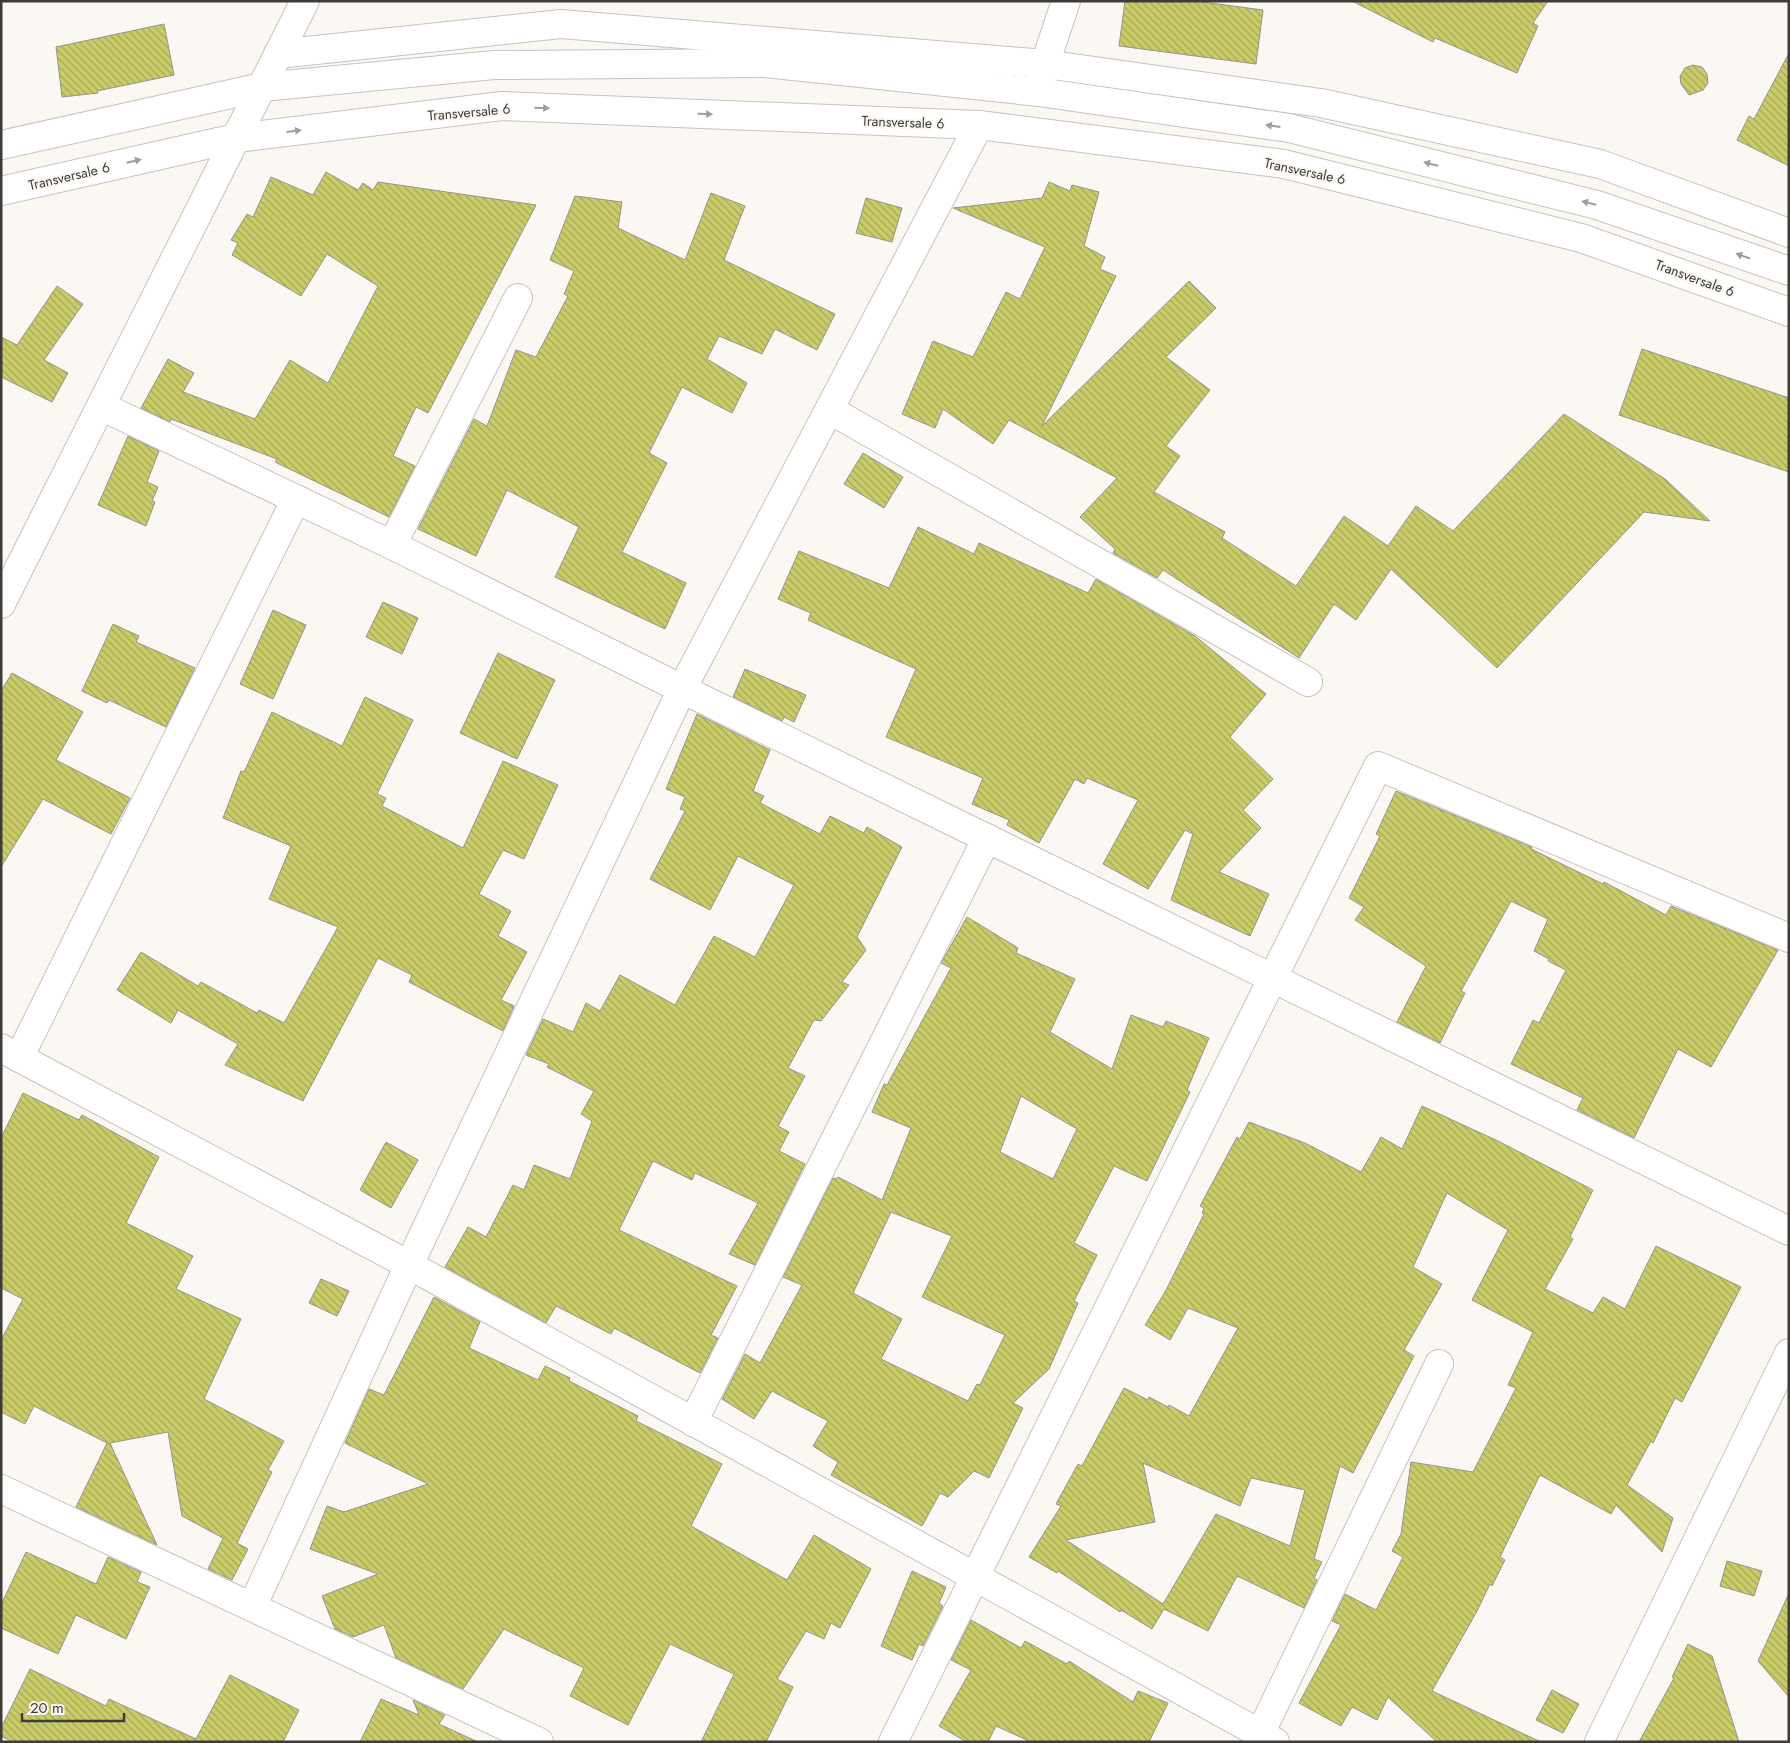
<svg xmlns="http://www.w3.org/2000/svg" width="1790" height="1743" viewBox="0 0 1790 1743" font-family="Jost,sans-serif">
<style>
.building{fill:url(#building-back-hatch);stroke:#94958f;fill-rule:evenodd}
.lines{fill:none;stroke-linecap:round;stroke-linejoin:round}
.street-casing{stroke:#c7c4bf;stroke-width:30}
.secondary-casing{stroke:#c7c4bf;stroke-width:30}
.street{stroke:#fff;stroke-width:28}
.secondary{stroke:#fff;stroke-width:28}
.oneway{fill:#9e9e9c}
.labels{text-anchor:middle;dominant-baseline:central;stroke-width:4;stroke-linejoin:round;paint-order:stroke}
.street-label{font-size:14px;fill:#3d3c39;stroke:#fbf7f2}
</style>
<defs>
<pattern id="building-back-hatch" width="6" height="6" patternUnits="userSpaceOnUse" patternTransform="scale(1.25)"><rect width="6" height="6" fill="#cacc69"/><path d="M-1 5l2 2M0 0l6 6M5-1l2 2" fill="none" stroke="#a5a757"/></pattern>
</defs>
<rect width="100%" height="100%" fill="#fbf7f2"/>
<g class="building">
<path d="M1125,1h71l67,9 -7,54 -137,-18z"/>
<path d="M1352,1h196l-15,22 5,3 -21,47 -82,-35 -2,4z"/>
<path d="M164,24l10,51 -77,16 1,2 -36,4 -6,-50z"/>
<path d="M1789,53v113l-52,-26 12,-24 5,3z"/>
<path d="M1693,65l9,2 5,7 1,9 -5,7 -14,5 -8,-11 -1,-8 5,-8z"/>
<path d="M326,172l32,18 5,-7 10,7 5,-8 158,23 -108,208 -12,-6 -23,49 22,10 -26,51 -114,-55 2,-3 -106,-40 -1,3 -29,-14 27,-49 26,14 -11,19 72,27 35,-59 38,23 50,-97 -51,-32 -26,42 -69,-41 6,-12 -7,-3 16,-26 6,3 18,-40 42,18z"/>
<path d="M1049,182l21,9 2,-6 27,7 -15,54 21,11 -5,12 16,7 -74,150 147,-145 27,27 -50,49 44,33 -44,56 14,10 -26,36 71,40 -3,6 74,48 48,-70 44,30 28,-40 37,25 111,-117 101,65 45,42 -66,-9 -147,156 -106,-99 -35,51 -22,-16 -35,54 -136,-88 -6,8 -44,-25 2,-4 -35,-32 37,-39 -108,-58 -16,24 -50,-35 -8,19 -33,-14 31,-73 40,16 33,-65 14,7 25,-52 -92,-39 89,-10z"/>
<path d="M711,193l34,13 -21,54 111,54 -18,36 -42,-21 -13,25 -43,-18 -12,23 40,24 -15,30 -50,-26 -33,66 18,10 -45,89 64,31 -21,46 -110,-52 24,-50 -72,-37 -31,66 -58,-27 56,-110 13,7 29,-76 20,7 32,-61 -4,-2 10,-23 -24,-11 25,-64 47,6 -4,26 67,32z"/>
<path d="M866,198l36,10 -10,34 -36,-9z"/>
<path d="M57,286l26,18 -39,56 24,13 -16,29 -51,-25v-40l16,8z"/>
<path d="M1642,349l147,49v74l-170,-57z"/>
<path d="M128,436l31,15 -12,31 11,5 -6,14 3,1 -9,24 -48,-21z"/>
<path d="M863,453l40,24 -19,31 -40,-24z"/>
<path d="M918,527l56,27 5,-11 109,50 8,-14 99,57 71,58 -36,43 43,42 -30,31 18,18 -42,44 50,22 -19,42 -79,-36 22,-66 -8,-4 -37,59 -45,-25 35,-64 -51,-22 -3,6 -9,-5 -36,64 -32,-18 2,-5 -37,-16 11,-26 -97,-41 30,-68 -108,-49 3,-7 -33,-14 21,-48 90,37z"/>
<path d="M383,602l35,16 -16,36 -36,-17z"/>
<path d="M273,610l33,15 -33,74 -33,-15z"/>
<path d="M113,624l26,12 -3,6 59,26 -29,59 -57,-27 -2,3 -25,-12z"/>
<path d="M498,653l57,27 -38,79 -57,-26z"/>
<path d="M745,669l61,26 -12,27 -10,-5 -2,4 -49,-24z"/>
<path d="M12,673l71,39 -27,48 74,38 -19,36 -68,-35 -42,68v-176z"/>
<path d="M365,697l48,23 -36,74 9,4 -4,8 81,42 40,-87 55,24 -34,74 -21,-9 -24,44 32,17 -13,25 29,16 -26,48 13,6 -11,25 -94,-49 3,-7 -34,-17 -75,143 -78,-36 13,-21 -60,-34 -7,13 -54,-33 24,-38 57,34 3,-4 56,31 2,-3 25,13 54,-96 -69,-28 22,-53 -68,-28 18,-47 3,1 28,-60 70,34z"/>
<path d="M697,714l73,36 -17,41 11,5 -4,7 60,31 10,-18 34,17 3,-6 35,20 -45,90 9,13 -24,32 7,3 -28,36 -7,-1 -26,48 17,8 -27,50 11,6 -10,19 26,13 -50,101 -26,-11 29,-51 -63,-30 -3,7 -39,-19 -34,69 118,56 -26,49 7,3 -18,35 -86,-45 -3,6 -55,-28 -10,17 -101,-56 23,-40 18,10 27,-52 11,5 10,-25 36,14 22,-58 -11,-7 13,-23 -47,-24 2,-3 -23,-9 17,-36 30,13 13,-29 14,8 20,-36 55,30 39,-69 41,21 39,-72 -56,-29 -28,54 -60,-31 35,-68 -5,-2 5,-12 -19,-8z"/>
<path d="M1396,791l136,56 -1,2 72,35 1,-2 62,33 5,-9 107,44 -67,117 -33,-18 -44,89 -57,-28 6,-12 -72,-34 22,-44 6,3 27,-53 -18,-9 1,-2 -15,-8 14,-32 -37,-18 -50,90 4,2 -25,50 -43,-21 29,-56 -71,-46 9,-13 -15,-9 31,-62 -4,-2z"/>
<path d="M967,917l51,31 -2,5 59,26 -25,53 62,37 19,-54 32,12 3,-6 43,17 -22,52 3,2 -43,89 -33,-15 -40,77 23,12 -23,46 4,2 -29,66 -36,34 10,5 -34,70 -15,-7 -26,26 -8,-4 -18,33 -91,-51 7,-13 -25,-16 15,-25 -56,-30 -18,28 -32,-20 23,-45 15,9 42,-78 -19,-8 50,-99 3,1 2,-2 44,23 29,-72 -39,-16 12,-28 3,1 64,-117 -10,-5zM1021,1096l56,33 -24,50 -53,-27zM891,1212l61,24 -30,61 83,38 -25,50 -3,-1 -9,17 -87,-42 21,-40 -49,-26z"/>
<path d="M23,1093l56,27 3,-5 77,42 -33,66 67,33 -17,33 65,30 -37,80 80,42 -16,29 4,2 -35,71 11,6 -16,31 -24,-11 15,-31 -41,-22 -14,-84 -58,11 47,102 -81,-38 31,-64 -73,-37 -9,18 -24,-12v-72l22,-41 -22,-11v-150z"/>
<path d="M1422,1106l76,35 95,49 -23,47 3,2 -28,50 48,24 10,-16 22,12 31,-63 85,41 -59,115 -7,-4 -22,45 -2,-2 -24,44 46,33 -11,34 -46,-47 -5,9 -71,-39 -40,82 5,3 -13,26 -2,-2 -13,27 -45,80 109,51h-104l-49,-45 -11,23 -25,-13 -11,19 -42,-23 42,-78 -9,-4 13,-27 31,16 27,-53 -11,-6 9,-17 10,-72 62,10 43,-84 -8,-3 25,-53 -61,-32 36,-70 -61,-37 -34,74 29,17 -38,66 10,6 -61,117 -13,-7 -26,93 8,3 -8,16 3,2 -13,28 -67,-32 -29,55 -44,-22 -12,20 -31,-19 -1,2 -62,-41 -1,2 -28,-16 32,-51 -5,-2 22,-40 4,2 42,-78 24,12 1,-3 19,10 1,-2 20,11 49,-88 -50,-20 -18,32 -25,-15 20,-33 39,-78 -2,-1 2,-5 -4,-2 37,-69 3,2 9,-17 56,21 56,29 20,-35 21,12zM1143,1463l97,43 11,-28 54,12 -15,56 -74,-32 -53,90 -97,-64 89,-18z"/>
<path d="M386,1142l32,18 -27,48 -31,-18z"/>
<path d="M321,1279l28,12 -12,25 -28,-13z"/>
<path d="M434,1297l46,25 -11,26 69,32 7,-14 25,12 -1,3 69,35 -2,5 86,43 -31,62 96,54 27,-45 57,34 -31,59 -9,-5 -7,16 -18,-8 -29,48 16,8 -27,55h-65l33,-68 -64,-30 -42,81 -58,-29 14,-28 -80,-39 -41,60 -67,-31 -12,-33 -31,12 -18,-8 -13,-33 56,-22 -68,-25 17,-43 17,6 84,-28 -83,-41 24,-54 15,6z"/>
<path d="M26,1552l70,32 12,-27 33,15 -4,10 13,5 -24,52 -50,-24 -18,39 -57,-26v-23z"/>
<path d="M1727,1561l35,10 -8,25 -34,-10z"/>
<path d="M912,1571l34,16 -7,16 4,3 -20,40 -4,-2 -7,16 -31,-14z"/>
<path d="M1789,1593v104l-31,-36z"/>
<path d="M971,1620l50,28 4,-7 42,23 2,-3 64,41 5,-11 30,12 -19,39h-118l-35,-16 -8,16h-21l-28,-16 32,-56 -20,-10z"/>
<path d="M1688,1644l24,12 27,86h-100l35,-64 -2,-1z"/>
<path d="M30,1669l76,37 3,-7 87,40 34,-64 69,35 -16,32h-270l-12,-6v-8z"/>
<path d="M1552,1690l27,14 -16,29 -27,-13z"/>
<path d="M381,1699l38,16 -6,-15 32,15 -6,9 39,18h-118z"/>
</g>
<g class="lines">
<defs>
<g id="street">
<path d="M278,54l283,-30 484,40 276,39 279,61 189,69"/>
<path d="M1041,81l4,-17 21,-63"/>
<path d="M101,406l291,139 290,144 1107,542"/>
<path d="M830,410l478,272"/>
<path d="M392,545l126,-247"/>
<path d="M1,604l304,-603"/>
<path d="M1,1048l408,217 866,477"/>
<path d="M19,1058l277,-559"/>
<path d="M693,1422l294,-584"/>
<path d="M1,1489l538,253"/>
<path d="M252,1607l157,-342 273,-576 297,-564"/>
<path d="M1260,1734l179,-370"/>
<path d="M893,1742l485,-976 411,172"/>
<path d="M1599,1742l190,-389"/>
</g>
<g id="secondary">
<path d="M1,145l261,-58 232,-22 271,-2 274,29 250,36 308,77 192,66"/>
<path d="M1,191l235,-53 266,-32 477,19 305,39 297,74 208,74"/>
</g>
</defs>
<use href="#street" class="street-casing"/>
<use href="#secondary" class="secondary-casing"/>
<use href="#street" class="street"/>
<use href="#secondary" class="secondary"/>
</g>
<defs><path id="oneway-solid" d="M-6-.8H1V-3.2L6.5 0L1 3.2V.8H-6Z" transform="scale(1.25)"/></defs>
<g class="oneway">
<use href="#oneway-solid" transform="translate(542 108) rotate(2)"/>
<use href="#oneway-solid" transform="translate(705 114) rotate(2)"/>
<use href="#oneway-solid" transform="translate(1273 126) rotate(-172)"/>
<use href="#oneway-solid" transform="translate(294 131) rotate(-7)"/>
<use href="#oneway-solid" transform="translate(134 161) rotate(-13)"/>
<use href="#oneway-solid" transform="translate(1431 164) rotate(-166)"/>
<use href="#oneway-solid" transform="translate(1589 203) rotate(-166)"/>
<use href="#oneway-solid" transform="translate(1743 256) rotate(-161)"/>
</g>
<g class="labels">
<g class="street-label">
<text transform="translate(469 112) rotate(-5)">Transversale 6</text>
<text transform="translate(903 122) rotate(2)">Transversale 6</text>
<text transform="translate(1305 171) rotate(12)">Transversale 6</text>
<text transform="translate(69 176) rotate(-13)">Transversale 6</text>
<text transform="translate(1695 278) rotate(20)">Transversale 6</text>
</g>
</g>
<rect width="1790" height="1743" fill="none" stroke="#3d3c39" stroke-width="5"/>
<path d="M22 1713v8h102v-8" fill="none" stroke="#3d3c39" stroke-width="2.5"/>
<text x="30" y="1713" font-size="15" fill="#3d3c39" stroke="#fbf7f2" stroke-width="4" paint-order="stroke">20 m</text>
</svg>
